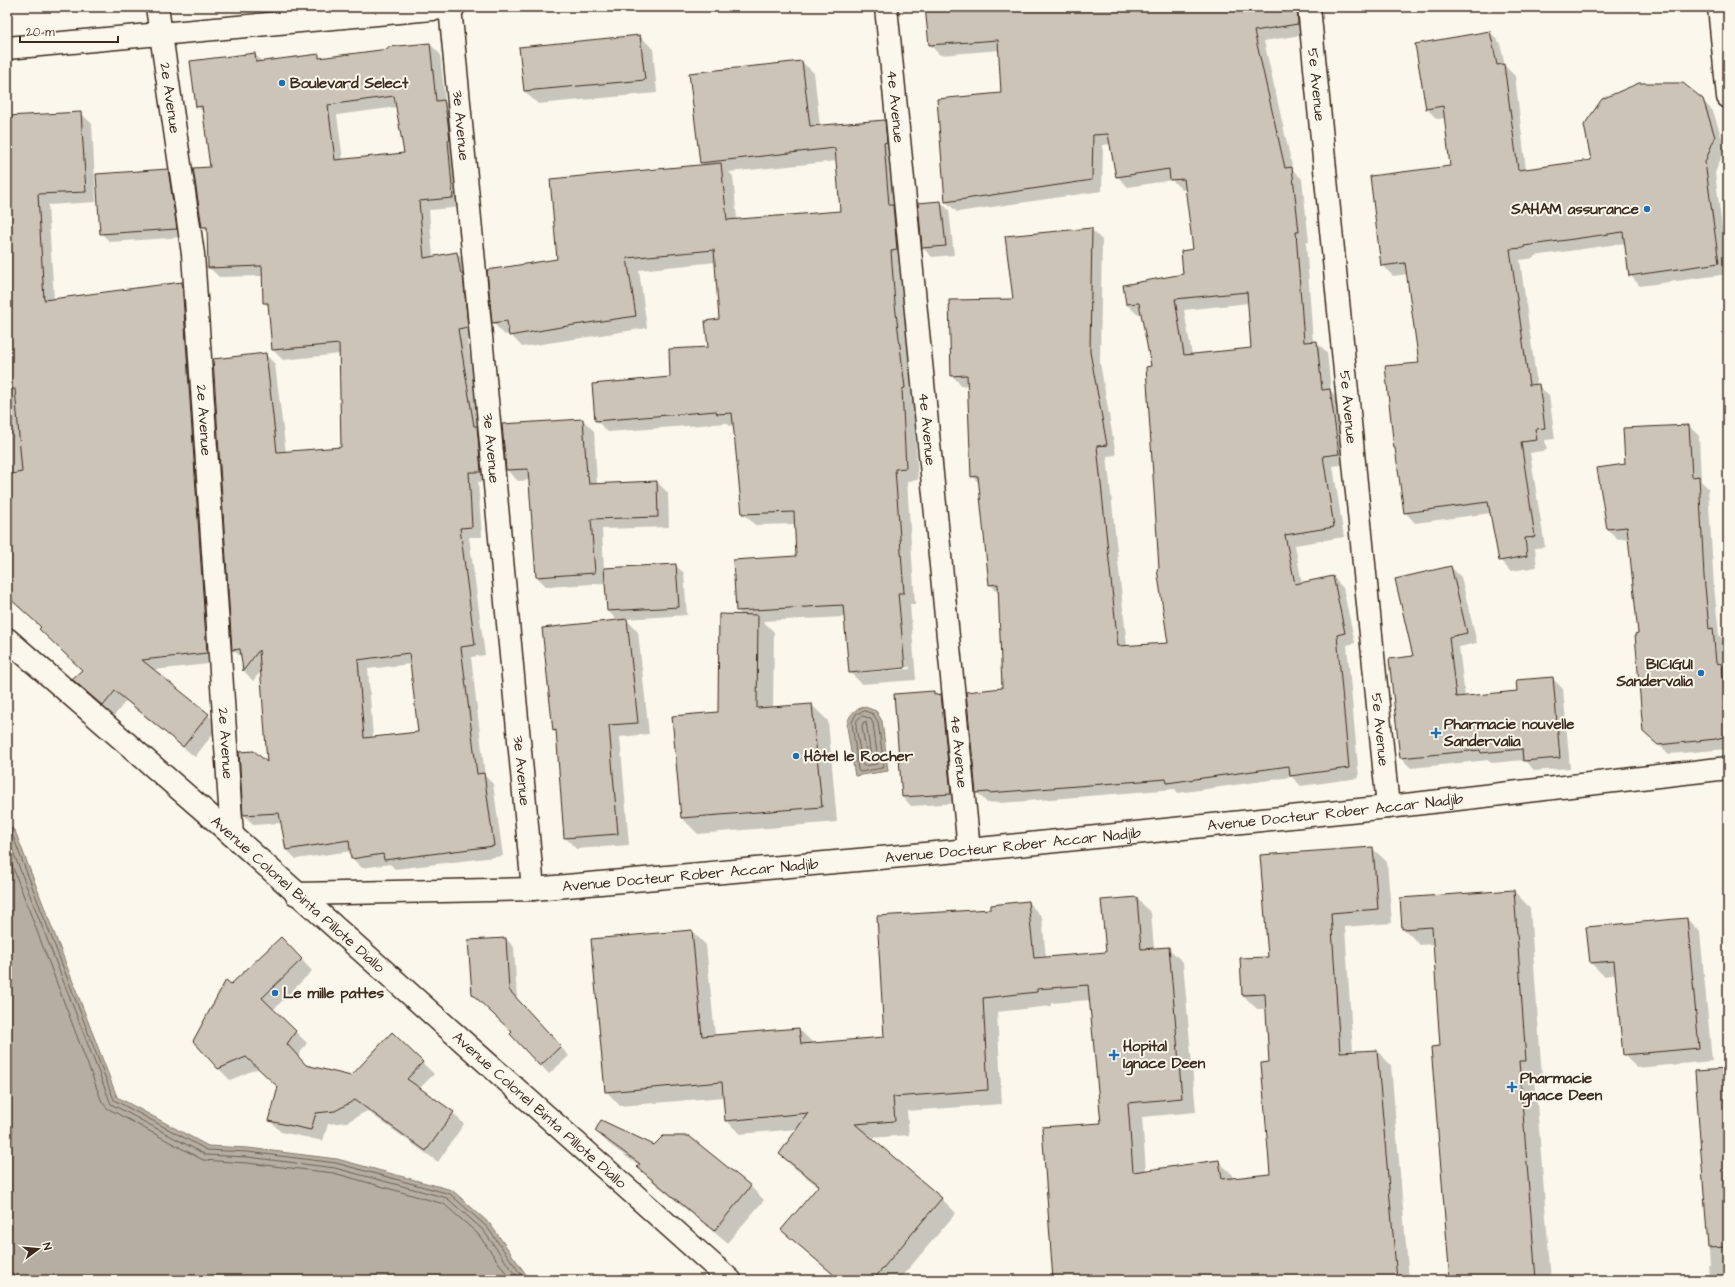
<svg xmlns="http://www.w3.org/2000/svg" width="1735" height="1287" viewBox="0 0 1735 1287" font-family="'Architects Daughter',sans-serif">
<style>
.water{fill:#b6aea2;stroke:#85796d}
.shadow{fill:#0003;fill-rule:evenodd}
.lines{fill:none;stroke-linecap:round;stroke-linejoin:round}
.shore{stroke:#6c5f53;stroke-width:1}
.building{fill:#ccc4b9;stroke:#3b2a1e;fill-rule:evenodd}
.street-casing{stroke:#3b2a1e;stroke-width:25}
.secondary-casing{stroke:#3b2a1e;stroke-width:25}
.street{stroke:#fbf7ec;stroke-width:22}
.secondary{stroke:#fbf7ec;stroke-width:22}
.poi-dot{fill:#1f6fb2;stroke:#fbf7ec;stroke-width:1.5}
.labels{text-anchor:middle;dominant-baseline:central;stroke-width:4;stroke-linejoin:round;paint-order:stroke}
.poi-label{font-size:15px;font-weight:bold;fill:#3b2a1e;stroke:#fbf7ec;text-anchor:start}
.street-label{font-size:15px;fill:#3b2a1e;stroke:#fbf7ec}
</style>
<rect width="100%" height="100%" fill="#fbf7ec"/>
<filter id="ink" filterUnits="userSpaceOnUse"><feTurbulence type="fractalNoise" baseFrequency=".025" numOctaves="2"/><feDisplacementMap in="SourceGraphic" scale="8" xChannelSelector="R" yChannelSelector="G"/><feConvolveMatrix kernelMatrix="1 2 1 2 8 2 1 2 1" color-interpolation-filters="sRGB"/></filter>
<g filter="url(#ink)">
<g class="water">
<path d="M865,707l11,4 6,10 6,50 -33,5 -8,-49c1,-11 6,-18 18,-20z"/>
<path d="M7,824l8,7 102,266 91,49 40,2 89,11 115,31 38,34 40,56h-523z"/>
</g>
<g class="shadow">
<path d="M926,7h372l4,28 -38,6 29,129 9,9 7,63h-3l7,100h3l11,10 4,39 9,9 9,64 -16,2 11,71 -49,8 7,39 31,-7 10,11 12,55 -8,2 12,133 -58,8 -9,-9 -114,16 -3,-4 -174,14 -2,-1 -12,1 -10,-11 26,-103 -4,-95 -9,-10 -10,-100 -8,-8 -4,-91 -6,1 -10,-11 62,-75 77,-71 11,11 -2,123 16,92 -9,1 20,190 42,-2 -9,-75 -8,-202 -10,-53h-5l-11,-10 58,-29 10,-25 -8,-61 -4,1 -10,-10 -44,7 -11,-11 -6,-32 -8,1 -1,46 -145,21 -11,-10 56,-108 -2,-44 -60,5 -10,-10zM1249,303l3,45 -60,7 -8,-45z"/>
<path d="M1623,7h30l-26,4z"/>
<path d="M1490,32l10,11 5,23 10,10 11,94 66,-9 110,-61 11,11 12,37 -10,25 13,101 -88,12 -10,-11 -5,-32 -91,13v2l-14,2 17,125 12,10 6,44 -10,1 2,10 -17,3 15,94 -10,1 2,19 -27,4 -10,-11 -9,-47 -76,10 -10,-11 15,-148 -12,-90 -15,2 -11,-11 69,-98 -5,-49 -9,1 -10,-10z"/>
<path d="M640,36l13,13 4,44 -119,11 -14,-13z"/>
<path d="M430,44l10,10 5,48 8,9 10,96 -34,3 4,47 24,-4 10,10 10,74 -10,2 24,142 -13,1 4,55h-13l16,118 -14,2 14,119 8,8 10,72 -108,13 -5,-5 -28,4 -10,-10 -1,-7 -55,8 -10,-10 -4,-26 -28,2 -10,-10 24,-51 -6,-94 -9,11 -9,-10 -2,-13 -9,-8 32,-296 10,10 11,89 56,-5 -2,-94 -57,6 -10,-10 -4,-43 -5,-5v-26l-45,1 -10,-10 -1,-35 -5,-5 8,-59 -7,-55 -7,-7 57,-52 9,8 55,-6 3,2zM397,107l8,47 -62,6 -6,-45zM411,664l9,69 -47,5 -5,-69z"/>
<path d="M802,62l12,11 6,53 64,-5 12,12 20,267h-3l5,80 -11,1 8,123h-5l6,76 -54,4 -12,-12 -5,-55 -82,4 11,11 -1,76 39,-3 16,16 9,101 -139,12 -16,-16 -9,-102 46,-3 24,-97 -6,-6 60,-53 -1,-33 -41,1 -12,-12 -9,-88 -4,1 -3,-3 -119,9 -12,-12 75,-42 38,-30 11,-28 -4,-58 -77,8 8,58 -125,19 -12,-13 -5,1 -12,-12 -5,-52 71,-11 145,-95 -3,-3zM837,161l4,51 -104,8 -4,-44 -4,-4zM910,667v2l-51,4v-2z"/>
<path d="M81,113l11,11 4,78 -48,3 6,94 128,-15 11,10 25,369 -65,7 55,45 11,11 -24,31 -69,-56 -12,15 -41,-37 11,-9 -42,-43 -35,-31v-479z"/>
<path d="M168,170l8,9 9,58 -75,5 -9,-9z"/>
<path d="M940,202l9,8 5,45 -22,2 -9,-9z"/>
<path d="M583,420l11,11 3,53 60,-2 11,11 1,34 -67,2 2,40 71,-4 9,8 3,42 -61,4 12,13 11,102 -29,3 9,108 -53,4 -11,-12 -8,-103 -3,-4 64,-109 -10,-10 -2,-28 -59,4 -11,-11 -6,-96 -12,1 -11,-11z"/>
<path d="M1689,426l10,10 2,45 7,7 6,99 5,48 4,5 2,27 3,4v78l-59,5 -25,-22 -5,-98 -9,-96 -12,1 -11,-10 -9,-60 28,-4z"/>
<path d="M1451,567l10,10 16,66 -18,4 6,50 53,-5 34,-14 11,11 7,79 -35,3 -11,-11 -32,3 -3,-3 -78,8 -10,-10 13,-101z"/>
<path d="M934,692l4,4 3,-1 8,9 10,99 -48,3 -8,-9z"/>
<path d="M1372,848l15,14 5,61 -47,4 8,125 24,-1 14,14 18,215h-355l48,-156 -11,-124 -40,3v3l-54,6 5,92 -95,7 2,24 -39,3 71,60 15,15 -57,67h-60l-56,-50 36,-43 -25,-19 -14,-14 18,-25 -58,5 -14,-14 -2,-23 -104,9 -14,-15 86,-160 14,14 9,91 84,-7 14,14 72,-5 108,-128 35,-8 14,15 4,41 61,-5 30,-55 14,15 3,36 14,-1 15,14 13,150 -54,5 4,54 72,-10 15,14v4l39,-4 -2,-112 -3,-54h-10l-14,-14 26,-37z"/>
<path d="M1514,891l16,17 12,169 -7,1 16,202h-100l-10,-233 -7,-103 -14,1 -17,-17z"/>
<path d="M1687,919l13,13 12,129 -75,7 -13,-13 -7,-81 -13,2 -13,-13z"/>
<path d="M506,939l8,8 3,53 52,56 -20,18 -38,-40 2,-2 -31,-30z"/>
<path d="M292,949l20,22 -39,39 34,33 -9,13 9,11 44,10 41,-43 42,40 -15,15 34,24 11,11 -26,38 -71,-51 -20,11 -19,2 -5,17 -42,-9 -11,-11 9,-34 -20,-19 -29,12 -11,-11 12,-83z"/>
<path d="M1728,1070v210h-19l-1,-15h2l-14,-193z"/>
<path d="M596,1131l59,15 34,-9 62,50 13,13 -37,43 -76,-63 -13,-13 1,-1 -30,-22z"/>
</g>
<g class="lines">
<g class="shore">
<path d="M865,711l8,3 5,8 6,44 -2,2 -22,4 -2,-2 -6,-48 4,-8z"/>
<path d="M862,716l8,2 3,5 5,39 -1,2 -13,2 -2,-2 -6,-37 1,-7z"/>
<path d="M866,722l5,35 -2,2 -2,-2 -5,-30 1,-4z"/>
<path d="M7,829l5,5 102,266 93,50 41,2 88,11 114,31 37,33 38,53"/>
<path d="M7,836l104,268 95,51 42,2 87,11 112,30 36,32 36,50"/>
<path d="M7,852l95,250 5,6 96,52 44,3 87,10 110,31 34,30 33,46"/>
</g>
</g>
<g class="building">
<path d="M925,7h372l1,17 -44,7 31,137 7,-1 7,65h-3l8,110 13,-1 5,49 8,-1 9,65 -16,2 11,71 -49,8 10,49 38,-8 12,57 -8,2 12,133 -59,8 -1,-10 -122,17 -1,-4 -177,14v-1l-13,1 -10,-101 36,-4 -4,-104 -9,1 -11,-109 -7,1 -4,-102 -16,1 -2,-76 64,-1 -8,-63 87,-8 -2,124 17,93 -10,1 21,200 50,-3 -11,-74 2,-1 -13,-201 5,-1 -12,-63 -13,1 -3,-19 60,-11 -2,-23 12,-2 -9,-70 -14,1 -1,-11 -53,8 -8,-43 -15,1 -1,45 -147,22 -8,-103 64,-6 -3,-53 -69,5zM1247,292l4,56 -67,7 -9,-56z"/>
<path d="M1490,31l7,34 7,-1 14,106 73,-10 -7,-35 18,-26 37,-16h44l20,16 12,38 -10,25 14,101 -90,13 -6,-44 -99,14v2l-14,1 19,136 10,-1 6,44 -10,1 2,11 -16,2 14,95 -10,1 2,18 -28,5 -11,-59 -84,11 -9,-65h-1l-9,-82 34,-3 -14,-100 -24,3 -11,-90 80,-10 -7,-60 -17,3 -11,-65z"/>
<path d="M640,35l5,45 -121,11 -5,-44z"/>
<path d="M430,43l6,58 8,-1 4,23 2,17h-2l5,58 -34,3 5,57 33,-6 4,22h2l5,53 -10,2 16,97h3l4,46h-12l3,55 -12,1 15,117 -14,2 16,127 7,-1 10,73 -110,14 -1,-6 -32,5 -2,-19 -63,10 -7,-37 -36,2 -4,-63 15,-1 13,11 -8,-112 -16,21 -3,-22 -8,1 -19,-291 53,-6 11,99 64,-5 -2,-103 -67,6 -4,-47h-5l-1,-37 -54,2 -1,-41h-5l-9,-59 17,-1 -8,-61 -6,1 -6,-46 65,-8 1,9 63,-8v4l69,-9v-2zM394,96l10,57 -69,7 -7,-55zM409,653l9,79 -54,6 -6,-78z"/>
<path d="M802,61l8,65 75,-6 2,22 -3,1 5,62h4l4,45 -6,1 4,53 10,84 -3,1 4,79 -11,1 9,124h-6l7,75 -56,5 -6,-68 -107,6 -3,-51 63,-4 -2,-44 -52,2 -10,-101 -15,1 -1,-3 -121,10 -3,-37 78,-7 -1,-28 39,-2 -3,-26 14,-2 -5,-69 -87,8 9,58 -75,11 -52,9 -2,-15 -15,2 -5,-53 70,-11 -7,-80 171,-16 6,57 113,-9 -5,-63 -135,15 -11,-90z"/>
<path d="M81,112l5,80 -48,2 6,106 138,-18 25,371 -65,7 67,54 -26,33 -68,-56 -12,15 -31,-27 10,-9 -43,-41 2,-2 -34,-31v-121l15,-3 -7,-83h-8v-273z"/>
<path d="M168,169l9,60 -77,5 -4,-60z"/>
<path d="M941,201l5,45 -24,2 -4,-45z"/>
<path d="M583,419l4,56h1l1,9 68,-3 1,36 -67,2 4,54 -59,4 -8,-108 -22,1 -4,-46z"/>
<path d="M1689,425l3,52 7,-1 5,100 5,53 4,-1 3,35 6,1 6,65 -5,8 -7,2 -58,6 -15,-13 -8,-98 3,-1 -11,-106 -20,2 -10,-61 28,-4 -2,-36z"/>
<path d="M676,564l3,43 -72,4 -3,-43z"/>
<path d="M1451,566l16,67 -18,4 7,60 61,-6 -1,-11 37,-3 7,81 -37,3 -1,-12 -41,4 -1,-3 -80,8 -11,-99 24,-3 -18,-77z"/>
<path d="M719,614l39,1 -1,93 55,-4 10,103 -141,11 -9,-102 46,-4z"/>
<path d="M627,619l11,104 -29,2 9,109 -54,4 -8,-108 -3,1 -11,-103z"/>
<path d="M934,691v4l7,-1 10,100 -49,3 -8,-103z"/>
<path d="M1373,847l5,62 -47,4 9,139 37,-2 20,230h-344l-11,-153 59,-4 -13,-138 -51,4v3l-54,6 5,92 -95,7 2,24 -40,3 87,74 -69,82h-33l-59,-50 38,-45 -40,-31 29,-41 -83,8 -3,-39 -117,10 -14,-153 101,-9 10,106 97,-8 2,16 83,-7 -7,-121 114,-7v-4l37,-4 6,57 72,-6 -5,-52 36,-3 4,52 28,-2 13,151 -54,5 5,69 86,-12 3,19 48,-5 -9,-111 8,-1 -4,-68 -23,1 -2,-37 28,-1 -8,-102z"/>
<path d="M1514,890l12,171h-7l17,219h-86l-19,-233 9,-1 -8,-119 -30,2 -2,-31z"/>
<path d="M1687,918l12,130 -76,7 -9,-94 -24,2 -4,-36z"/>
<path d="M281,937l21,22 -40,39 34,33 -9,13 19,21 45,11 41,-44 31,30 -16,17 47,33 -28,39 -71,-51 -20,11 -19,2 -5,17 -42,-9 9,-34 -32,-30 -28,12 -25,-28 33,-61 5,4z"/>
<path d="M506,938l3,52 52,56 -21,20 -30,-32 2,-2 -40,-38 -4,-54z"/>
<path d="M1728,1069v178l-20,1 -13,-177z"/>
<path d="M601,1120l53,25 9,-9h26l62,50 -37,45 -77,-64 3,-3 -45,-33z"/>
</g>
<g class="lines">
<defs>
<g id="street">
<path id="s1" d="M157,7l36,247 39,581"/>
<path id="s2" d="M450,7l83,882"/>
<path id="s3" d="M886,7l83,843"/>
<path id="s4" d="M1309,7l79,800"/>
<path id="s5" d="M296,894l237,-5 436,-39 419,-43 340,-39"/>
</g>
<g id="secondary">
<path d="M1719,7l9,90"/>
<path d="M7,48l447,-41"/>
<path id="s6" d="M7,639l225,196 498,445"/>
</g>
</defs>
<use href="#street" class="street-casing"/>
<use href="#secondary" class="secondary-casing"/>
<use href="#street" class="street"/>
<use href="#secondary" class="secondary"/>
</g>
</g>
<g class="poi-dot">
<circle cx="282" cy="83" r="4"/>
<circle cx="1647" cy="209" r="4"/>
<circle cx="1701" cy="673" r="4"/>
<path d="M1434 727h4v4h4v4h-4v4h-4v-4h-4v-4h4z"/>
<circle cx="796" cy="756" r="4"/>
<circle cx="275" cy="993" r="4"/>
<path d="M1112 1049h4v4h4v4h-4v4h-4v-4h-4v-4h4z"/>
<path d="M1510 1081h4v4h4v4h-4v4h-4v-4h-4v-4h4z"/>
</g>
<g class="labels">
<g class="poi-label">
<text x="290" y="83">Boulevard Select</text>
<text x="1639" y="209" text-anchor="end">SAHAM assurance</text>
<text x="1693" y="664" text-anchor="end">BICIGUI<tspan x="1693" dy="17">Sandervalia</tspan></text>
<text x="1444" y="724">Pharmacie nouvelle<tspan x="1444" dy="17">Sandervalia</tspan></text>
<text x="804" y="756">Hôtel le Rocher</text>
<text x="283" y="993">Le mille pattes</text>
<text x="1123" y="1046">Hopital<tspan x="1123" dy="17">Ignace Deen</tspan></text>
<text x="1520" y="1078">Pharmacie<tspan x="1520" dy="17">Ignace Deen</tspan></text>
</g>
<g class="street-label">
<text stroke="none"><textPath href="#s4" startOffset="78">5e Avenue</textPath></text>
<text stroke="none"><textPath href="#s1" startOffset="92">2e Avenue</textPath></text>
<text stroke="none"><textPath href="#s3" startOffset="100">4e Avenue</textPath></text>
<text stroke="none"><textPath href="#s2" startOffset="119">3e Avenue</textPath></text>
<text stroke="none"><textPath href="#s4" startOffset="402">5e Avenue</textPath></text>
<text stroke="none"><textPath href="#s1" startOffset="416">2e Avenue</textPath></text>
<text stroke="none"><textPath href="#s3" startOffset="424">4e Avenue</textPath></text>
<text stroke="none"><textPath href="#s2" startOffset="443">3e Avenue</textPath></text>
<text stroke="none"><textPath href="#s4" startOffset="726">5e Avenue</textPath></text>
<text stroke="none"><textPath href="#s1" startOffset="740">2e Avenue</textPath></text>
<text stroke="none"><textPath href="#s3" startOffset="748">4e Avenue</textPath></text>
<text stroke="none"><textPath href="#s2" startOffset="767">3e Avenue</textPath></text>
<text stroke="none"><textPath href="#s5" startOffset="1043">Avenue Docteur Rober Accar Nadjib</textPath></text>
<text stroke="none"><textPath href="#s5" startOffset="719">Avenue Docteur Rober Accar Nadjib</textPath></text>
<text stroke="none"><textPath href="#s5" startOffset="395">Avenue Docteur Rober Accar Nadjib</textPath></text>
<text stroke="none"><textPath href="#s6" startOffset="387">Avenue Colonel Binta Pillote Diallo</textPath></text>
<text stroke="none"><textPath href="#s6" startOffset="711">Avenue Colonel Binta Pillote Diallo</textPath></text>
</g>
</g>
<rect width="1735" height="1287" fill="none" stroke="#fbf7ec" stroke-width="24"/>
<rect x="12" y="12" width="1711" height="1263" fill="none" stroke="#3b2a1e" stroke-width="1.5" filter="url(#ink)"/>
<g transform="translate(38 1249) rotate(74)" stroke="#fbf7ec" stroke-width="3" paint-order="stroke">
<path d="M0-3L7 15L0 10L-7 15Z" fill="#3b2a1e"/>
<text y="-6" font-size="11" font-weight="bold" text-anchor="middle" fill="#3b2a1e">N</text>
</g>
<path d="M20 36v6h98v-6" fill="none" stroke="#3b2a1e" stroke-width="2"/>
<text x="26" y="36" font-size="12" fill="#3b2a1e" stroke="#fbf7ec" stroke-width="3" paint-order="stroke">20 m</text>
</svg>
